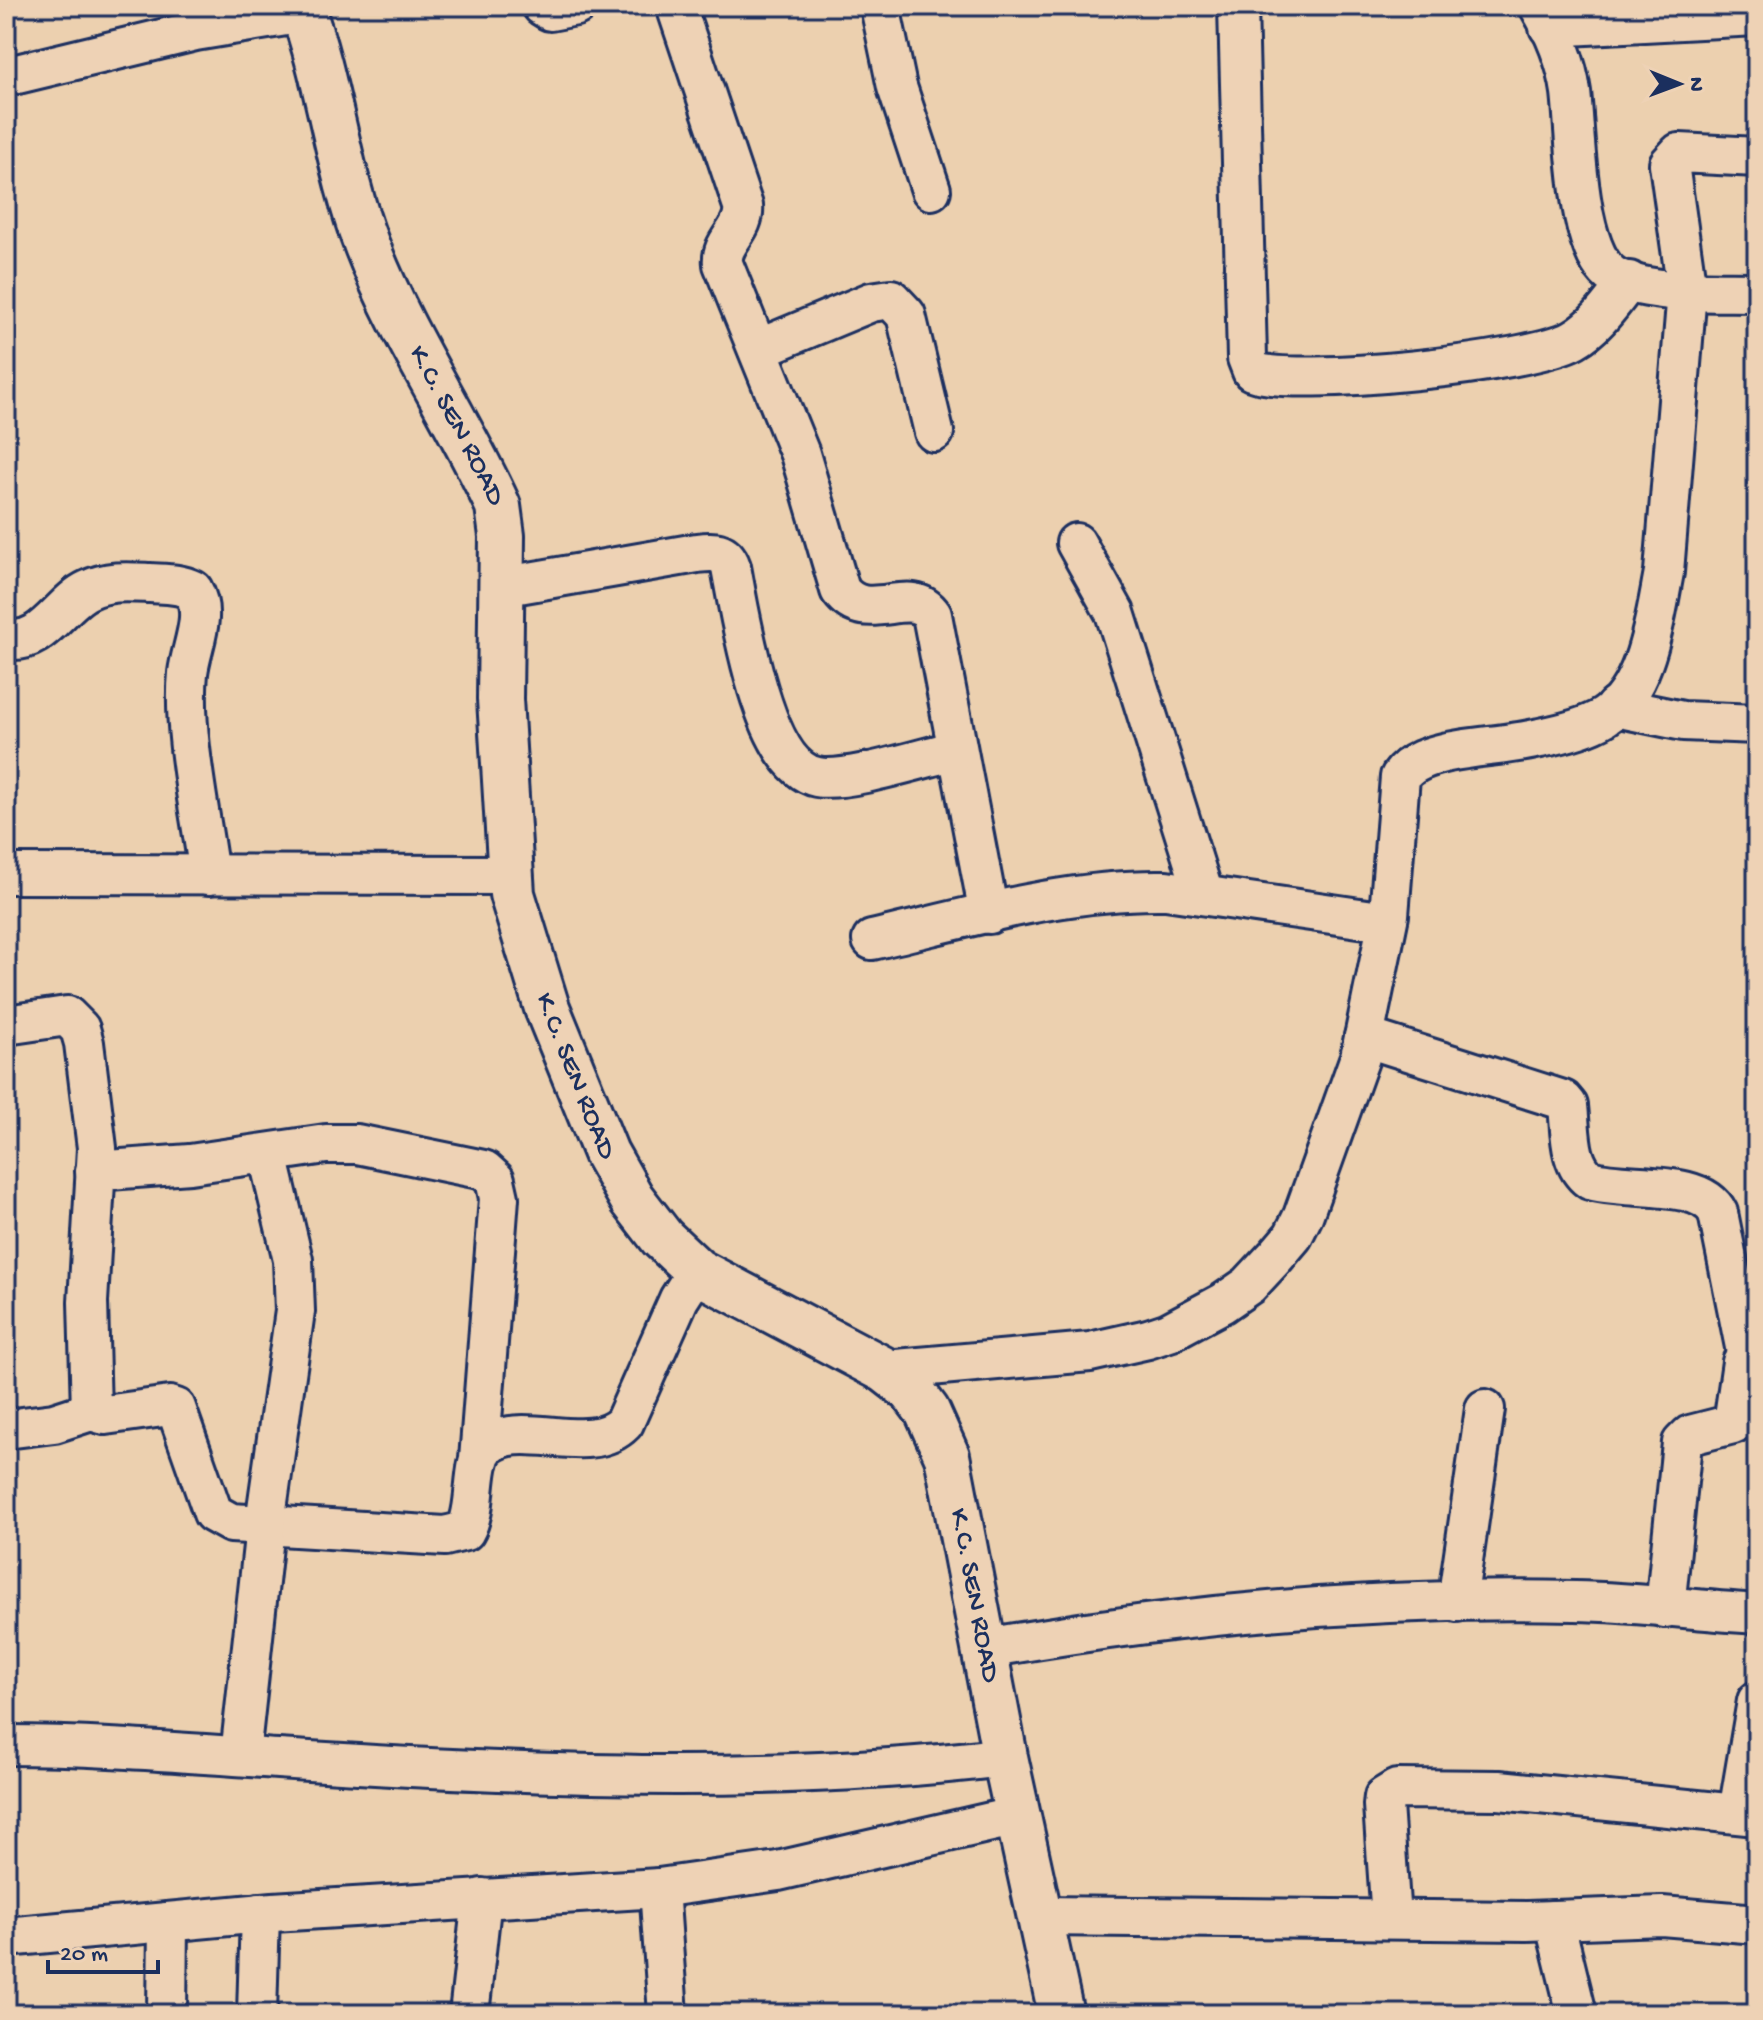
<svg xmlns="http://www.w3.org/2000/svg" width="1763" height="2020" viewBox="0 0 1763 2020" font-family="'Gochi Hand',sans-serif">
<style>
.lines{fill:none;stroke-linecap:round;stroke-linejoin:round}
.minor-casing{stroke:#1b2f5e;stroke-width:44}
.tertiary-casing{stroke:#1b2f5e;stroke-width:50}
.minor{stroke:#eed2b5;stroke-width:38}
.tertiary{stroke:#eed2b5;stroke-width:44}
.labels{text-anchor:middle;dominant-baseline:central;stroke-width:6;stroke-linejoin:round;paint-order:stroke}
.street-label{font-size:28px;fill:#1b2f5e;stroke:#eed2b5}
</style>
<rect width="100%" height="100%" fill="#ecd0af"/>
<filter id="ink" filterUnits="userSpaceOnUse"><feTurbulence type="fractalNoise" baseFrequency=".0125" numOctaves="2"/><feDisplacementMap in="SourceGraphic" scale="16" xChannelSelector="R" yChannelSelector="G"/><feConvolveMatrix kernelMatrix="1 2 1 2 8 2 1 2 1" color-interpolation-filters="sRGB"/></filter>
<g filter="url(#ink)">
<g class="lines">
<defs>
<g id="minor">
<path d="M542,6l8,5 26,-5"/>
<path d="M676,6l67,200c3,24 -23,35 -20,58l77,190 40,136c26,37 71,-7 92,25l57,299"/>
<path d="M880,6l17,81 34,103"/>
<path d="M1238,6l9,352 5,13c43,17 281,-8 322,-32 23,-13 39,-38 55,-58"/>
<path d="M1539,6c15,25 28,57 32,86 5,40 4,167 46,186 38,17 99,13 140,14"/>
<path d="M1549,27l208,-11"/>
<path d="M17,74l178,-43 109,-18"/>
<path d="M758,349l113,-47 20,-3 15,16 28,117"/>
<path d="M1076,543l39,70 89,282"/>
<path d="M501,587l196,-34c17,-2 28,-3 34,14 9,47 31,199 86,210 29,6 108,-20 140,-27"/>
<path d="M6,639c36,8 54,-36 82,-49 20,-10 41,-8 62,-7 15,1 29,0 43,7 15,26 -2,56 -5,83 -6,58 13,142 21,202"/>
<path d="M1615,707l68,14 74,3"/>
<path d="M6,874l504,1"/>
<path d="M872,940c96,-22 195,-52 294,-50l221,32"/>
<path d="M6,1025l61,-9 13,13 4,14 13,105 -9,154 3,109 14,4 65,-9 6,2 37,105 18,10 214,13 20,-5c14,-23 5,-68 21,-84 33,-31 103,12 138,-24l55,-124 18,-28"/>
<path d="M1364,1037l199,63 5,6c3,25 0,58 22,74 36,11 111,-2 128,33l29,144"/>
<path d="M95,1171l95,-7 136,-20h31l127,26 11,10 4,18 -20,262"/>
<path d="M885,1370l205,-18 58,-13 21,-7 54,-29 26,-18 27,-29 17,-20 10,-20 57,-159 29,-142 11,-138c11,-16 31,-21 48,-25 30,-6 62,-7 92,-14 20,-4 46,-10 64,-21 43,-27 51,-99 60,-145l23,-281 -18,-127 10,-11 78,4"/>
<path d="M6,1429l48,-6 37,-12"/>
<path d="M1457,1602l28,-193"/>
<path d="M1665,1608l17,-165 8,-8 43,-11 9,-62 15,-9"/>
<path d="M986,1648c195,-34 391,-52 589,-47 60,1 121,9 182,13"/>
<path d="M6,1745c91,0 181,8 272,14 242,16 486,27 727,-2"/>
<path d="M240,1756l27,-247 28,-198 -2,-51 -25,-105"/>
<path d="M1738,1813l19,-112"/>
<path d="M659,1888l9,126"/>
<path d="M1039,1916l488,5 135,-5 95,8"/>
<path d="M1391,1919l-8,-114 1,-8 13,-8 102,1 258,26"/>
<path d="M1554,1920l23,94"/>
<path d="M6,1937l267,-25 386,-24 119,-17 239,-55"/>
<path d="M167,2014l1,-92"/>
<path d="M257,2014l3,-101"/>
<path d="M469,2014l13,-116"/>
</g>
<g id="tertiary">
<path id="s1" d="M301,6c29,78 36,162 66,240 35,91 91,172 131,260l4,30 -2,163 12,195 35,114 59,145 26,46 30,39 35,33 188,99 27,21 15,20 20,45 58,301 56,257"/>
</g>
</defs>
<use href="#minor" class="minor-casing"/>
<use href="#tertiary" class="tertiary-casing"/>
<use href="#minor" class="minor"/>
<use href="#tertiary" class="tertiary"/>
</g>
</g>
<g class="labels">
<g class="street-label">
<text stroke="none"><textPath href="#s1" startOffset="450">K.C. SEN ROAD</textPath></text>
<text stroke="none"><textPath href="#s1" startOffset="1122">K.C. SEN ROAD</textPath></text>
<text stroke="none"><textPath href="#s1" startOffset="1818">K.C. SEN ROAD</textPath></text>
</g>
</g>
<rect width="1763" height="2020" fill="none" stroke="#eed2b5" stroke-width="32"/>
<rect x="16" y="16" width="1731" height="1988" fill="none" stroke="#1b2f5e" stroke-width="3" filter="url(#ink)"/>
<g transform="translate(1679 84) rotate(91)" stroke="#eed2b5" stroke-width="6" paint-order="stroke">
<path d="M0-6L14 30L0 20L-14 30Z" fill="#1b2f5e"/>
<text y="-12" font-size="22" font-weight="bold" text-anchor="middle" fill="#1b2f5e">N</text>
</g>
<path d="M48 1960v12h110v-12" fill="none" stroke="#1b2f5e" stroke-width="4"/>
<text x="60" y="1960" font-size="24" fill="#1b2f5e" stroke="#eed2b5" stroke-width="6" paint-order="stroke">20 m</text>
</svg>
